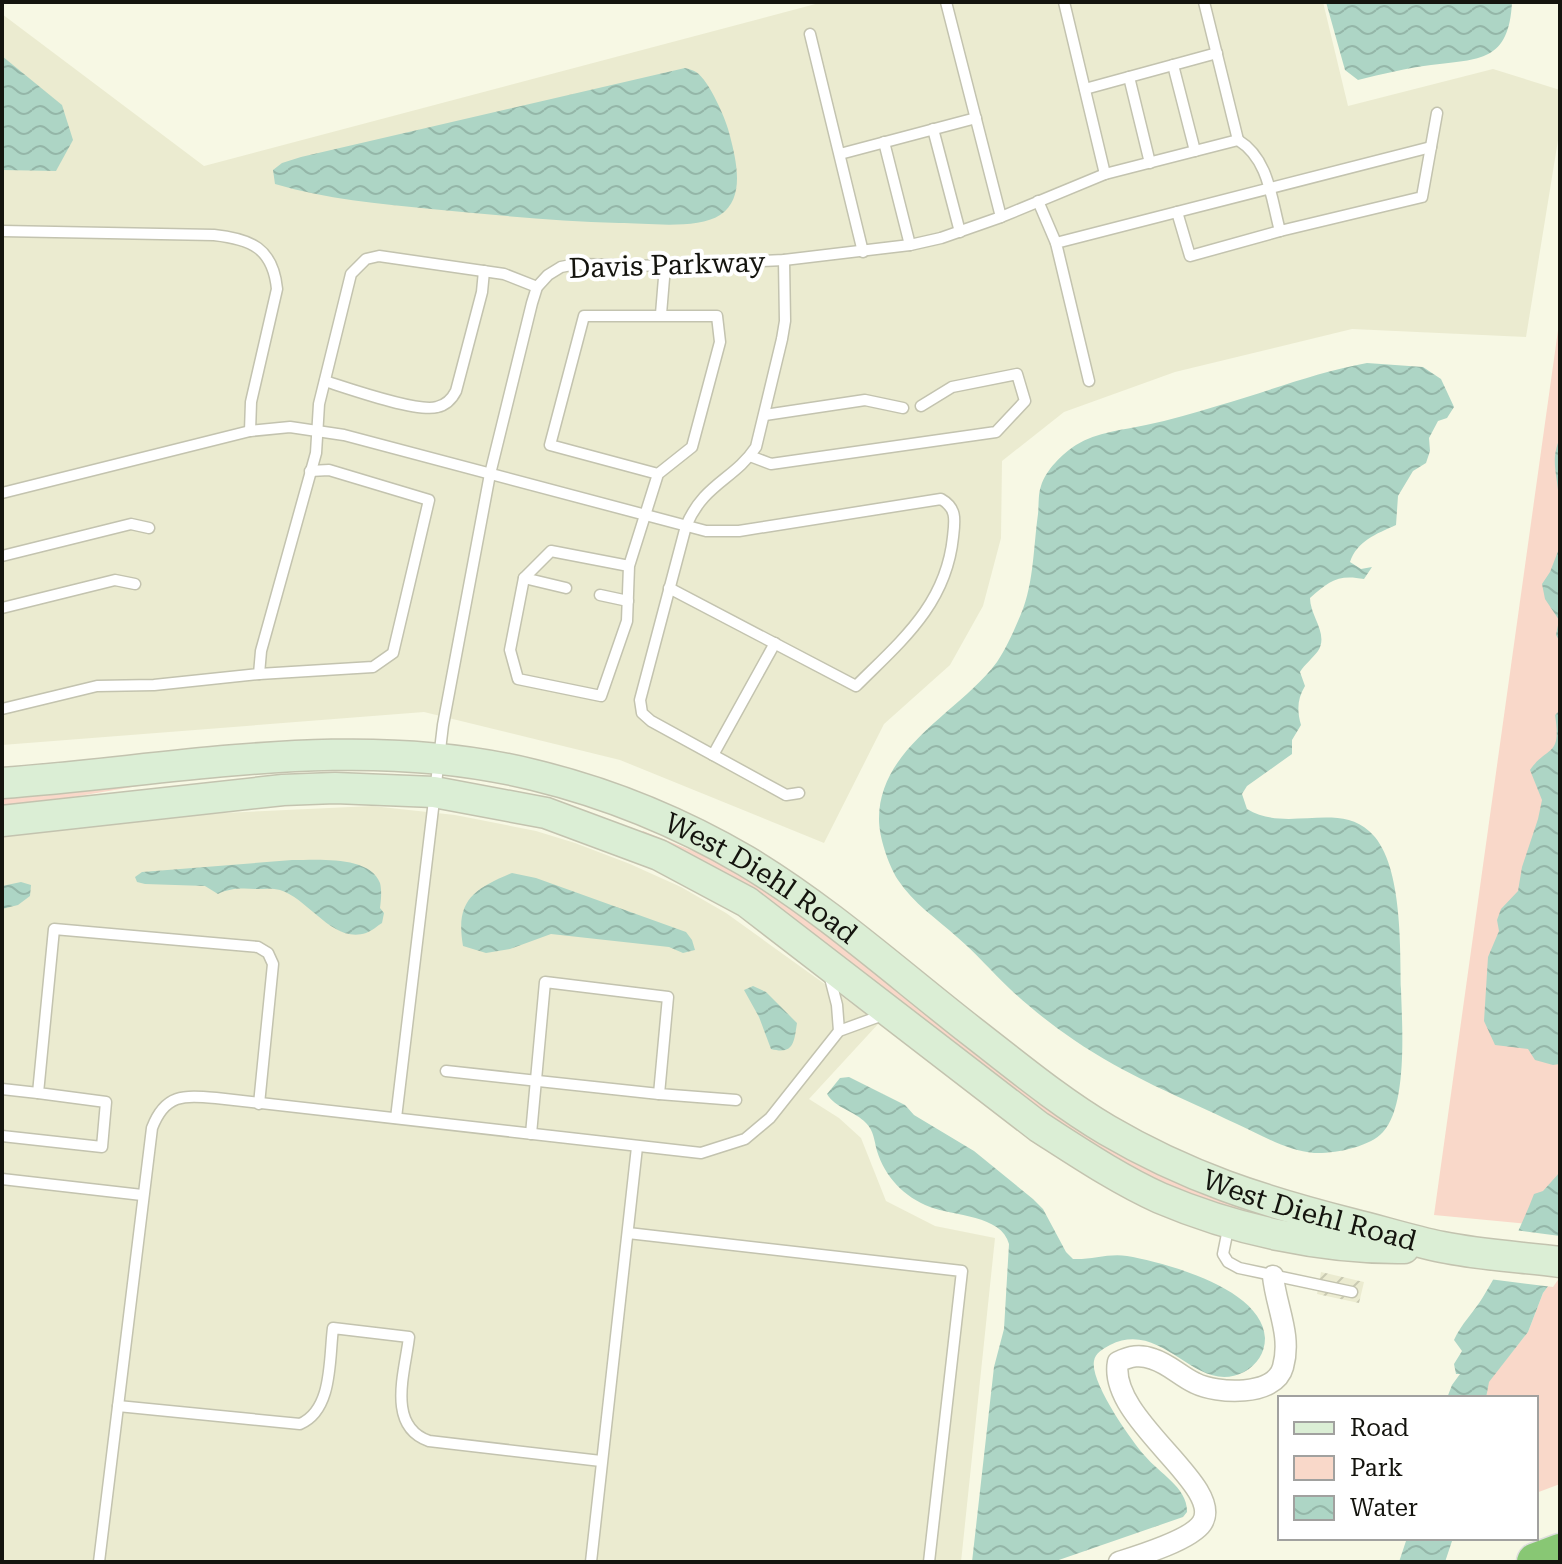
<svg xmlns="http://www.w3.org/2000/svg" width="1562" height="1564" viewBox="0 0 1562 1564" font-family="'Roboto Serif',serif">
<style>
.built{fill:#ebebd0}
.industrial{fill:url(#industrial-furrows)}
.green{fill:#f9d8c9}
.water{fill:url(#water-waves)}
.pier{fill:#f7f8e4}
.lines{fill:none;stroke-linecap:round;stroke-linejoin:round}
.lane-casing{stroke:#c3c3af;stroke-width:13}
.street-casing{stroke:#c3c3af;stroke-width:23}
.secondary-casing{stroke:#c3c3af;stroke-width:33}
.highway-casing{stroke:#dededd;stroke-width:41}
.lane{stroke:#fff;stroke-width:10}
.street{stroke:#fff;stroke-width:20}
.secondary{stroke:#dbeed5;stroke-width:30}
.highway{stroke:#88c774;stroke-width:38}
.labels{text-anchor:middle;dominant-baseline:central;stroke-width:8;stroke-linejoin:round;paint-order:stroke}
.street-label{font-size:28px;fill:#14140e;stroke:#fff}
</style>
<defs>
<pattern id="industrial-furrows" width="10" height="10" patternUnits="userSpaceOnUse" patternTransform="scale(2)"><rect width="10" height="10" fill="#ebebd0"/><path d="M-1 1l2-2M0 10L10 0M9 11l2-2" fill="none" stroke="#c9c9b1"/></pattern>
<pattern id="water-waves" width="16" height="10" patternUnits="userSpaceOnUse" patternTransform="scale(2)"><rect width="16" height="10" fill="#add5c5"/><path d="M0 5q4-4 8 0t8 0" fill="none" stroke="#94b6a8"/></pattern>
</defs>
<rect width="100%" height="100%" fill="#f7f8e4"/>
<g class="built">
<path d="M823,2h500l25,104 145,-37 67,21v38l-34,209 -174,-8 -177,43 -111,40 -62,49 -1,77 -18,68 -33,59 -66,59 -60,119 -204,-83 -196,-48 -422,33v-731l202,152z"/>
<path d="M372,806l83,9 81,16 39,12 55,21 51,23 45,26 153,110 -70,76 30,19 22,20 25,63 49,25 60,12 -34,324h-959v-730l135,-15z"/>
</g>
<path class="industrial" d="M1321,1272l43,10 -5,21 -42,-9z"/>
<g class="green">
<path d="M1560,316v911l-126,-12z"/>
<path d="M138,781v5l-136,23v-17z"/>
<path d="M643,831l98,39 293,222 249,127v4l-112,-33 -77,-39 -453,-315z"/>
<path d="M1560,1270v214l-24,9v-95h-50l2,-16 40,-50 15,-39z"/>
</g>
<g class="water">
<path d="M1326,2h186c-3,60 -32,57 -81,63 -24,3 -49,9 -73,15l-13,-10z"/>
<path d="M2,56l60,49 11,35 -17,31 -54,-1z"/>
<path d="M685,68c4,1 8,2 11,4 13,8 31,49 34,64 6,24 16,62 -10,79 -23,15 -74,8 -101,8 -63,-2 -126,-8 -188,-14 -52,-5 -105,-10 -156,-25l-2,-14 9,-7 19,-6z"/>
<path d="M1367,363l56,4 18,12 13,28 -7,11 -9,3 -9,17 1,13 -4,12 -13,8 -15,25 -2,29c-20,9 -39,16 -46,37l11,7 11,-2 -8,12c-26,-5 -35,2 -54,19 0,18 19,36 8,53 -5,7 -13,13 -18,21l5,14c-8,13 -8,25 -4,39l-9,15v14l-45,32 -5,8 5,15c38,24 90,-7 122,22 34,29 31,116 32,158 1,36 7,116 -18,143 -13,15 -49,22 -69,21 -26,-2 -53,-18 -77,-29 -55,-26 -112,-49 -163,-84 -22,-15 -45,-33 -64,-51 -18,-17 -34,-36 -53,-52 -20,-18 -44,-34 -59,-57 -10,-16 -19,-43 -19,-61 0,-72 80,-106 118,-157 8,-12 15,-27 21,-41 16,-33 15,-71 20,-107 1,-9 0,-20 3,-28 5,-16 21,-32 35,-41 21,-13 47,-15 70,-20 24,-5 48,-12 71,-19 50,-14 99,-34 150,-43z"/>
<path d="M1560,438v92c-1,-13 0,-27 -2,-40 -2,-20 -7,-32 2,-52z"/>
<path d="M1560,546v96l-4,-7 3,-15 -14,-21 -3,-15 8,-12z"/>
<path d="M1560,710v354l-7,1 -18,-5 -7,-11 -33,-4 -11,-24 4,-64 11,-26 -2,-11 4,-11 17,-18 4,-24 16,-48 4,-19 -12,-30c17,-25 32,-12 25,-55z"/>
<path d="M292,860c24,0 78,-5 88,23 2,8 1,17 0,25l4,5 -2,10c-5,3 -10,8 -16,10 -33,11 -57,-34 -86,-43 -7,-2 -17,-1 -25,-1 -12,-1 -26,-1 -37,5l-13,-8 -60,-2 -8,-2 -2,-5 7,-5z"/>
<path d="M512,873l24,5 150,54 6,8 3,10 -12,3 -14,-6 -118,-13 -41,15 -24,4 -23,-7c-8,-46 11,-57 49,-73z"/>
<path d="M21,882l10,3 -1,11 -12,9 -16,4v-23z"/>
<path d="M753,986l13,6 31,31c-3,19 -3,32 -26,26l-12,-32 -15,-27z"/>
<path d="M849,1077l56,28 9,10 60,36 59,48 10,10 23,43 7,7c18,1 36,-6 54,-3 40,7 136,33 138,82 0,15 -8,27 -21,34 -49,25 -80,-54 -134,-27 -7,4 -15,8 -16,16 -4,21 37,79 51,95 14,17 43,32 42,56l-4,5 -130,45h-81l22,-195 10,-38 5,-85c-7,-29 -56,-28 -79,-37 -26,-10 -45,-30 -53,-56 -3,-11 -3,-20 -11,-28 -11,-12 -31,-15 -39,-29l13,-16z"/>
<path d="M1560,1172v98l-17,23 -15,39 -39,50 -3,16h-39l5,-13 8,-11h-4l-2,-10 8,-13 -8,-11c7,-16 20,-28 29,-43 20,-33 37,-67 51,-103l9,-3z"/>
<path d="M1407,1538h46l-8,24h-46z"/>
</g>
<path class="pier" d="M1515,1230l45,6v41l-7,10 -64,-8z"/>
<g class="lines">
<defs>
<g id="lane">
<path d="M946,2l55,215"/>
<path d="M1064,2l41,172"/>
<path d="M1204,2l34,138"/>
<path d="M810,34l53,218"/>
<path d="M1173,65l22,86"/>
<path d="M1129,77l21,86"/>
<path d="M1085,89l132,-36"/>
<path d="M933,129l27,103"/>
<path d="M884,142l26,103"/>
<path d="M840,154l136,-36"/>
<path d="M1038,201l18,42"/>
<path d="M2,231l212,4c37,4 59,13 63,54l-26,113 -1,29"/>
<path d="M1280,231l-90,25 -13,-44 254,-65"/>
<path d="M784,260l1,61 -3,18 -26,108c-22,33 -52,36 -70,79l-46,174 2,13 9,8 135,74 13,-2"/>
<path d="M661,314l4,-48"/>
<path d="M325,381c22,7 93,32 112,26 9,-2 15,-8 19,-16l26,-99 2,-21"/>
<path d="M1089,381l-33,-138 121,-31"/>
<path d="M765,415l100,-15 38,8"/>
<path d="M750,456l21,8 225,-32 29,-31 -8,-27 -65,13 -31,19"/>
<path d="M2,493l248,-62 40,-4 54,8 362,96h33l202,-32c16,9 14,21 12,38 -7,68 -52,104 -97,149l-187,-98"/>
<path d="M2,556l129,-32 18,4"/>
<path d="M629,566l-78,-15 -27,27 -14,72 8,29 83,17 26,-75 2,-55 29,-92 34,-27 28,-105 -3,-26h-133l-34,129 108,29"/>
<path d="M524,578l42,10"/>
<path d="M600,595l28,6"/>
<path d="M2,608l113,-28 20,4"/>
<path d="M259,674l114,-7 20,-14 36,-153 -100,-30 -19,1"/>
<path d="M2,709l95,-23 57,-1 105,-11 2,-23 55,-198 3,-49 32,-130 15,-15 13,-3 125,18 33,13"/>
<path d="M713,755l62,-112"/>
<path d="M829,974l8,31 2,26"/>
<path d="M446,1071l213,23"/>
<path d="M2,1089l36,4"/>
<path d="M396,1118l47,-393 47,-251 42,-171 5,-16 11,-12 13,-8 15,-3 89,2 119,-6 126,-15 31,-7 60,-21 104,-43 133,-34c31,19 33,58 42,91l142,-34 15,-84"/>
<path d="M531,1134l14,-152 123,15 -9,97 77,6"/>
<path d="M2,1136l100,11 4,-45 -68,-9 16,-164 204,18 10,6 5,11 -14,140"/>
<path d="M2,1179l140,16"/>
<path d="M1229,1224l-6,30 5,8 11,6 113,24"/>
<path d="M628,1233l334,38 -33,291"/>
<path d="M118,1406l182,18c33,-14 29,-65 33,-96l76,9c-4,35 -23,89 20,104l172,20"/>
<path d="M99,1562l53,-434c13,-34 31,-33 64,-30l485,55 44,-14 25,-21 69,-87 44,-16"/>
<path d="M591,1562l46,-415"/>
</g>
<path id="street" d="M1119,1562c19,-6 72,-22 83,-39 24,-37 -95,-104 -84,-161 12,-6 22,-8 35,-3 16,5 27,17 42,24 22,11 80,14 88,-16 9,-32 -7,-60 -10,-91"/>
<g id="secondary">
<path id="s1" d="M2,783c177,-13 357,-52 532,-8 74,18 147,48 212,86 80,48 151,112 224,169 44,34 88,71 137,100 80,47 155,71 245,94 29,7 60,17 90,23 39,8 79,10 118,15"/>
<path d="M2,821l281,-31 52,-2 99,4 112,21 113,42 88,47 292,225c39,25 79,52 121,71 75,32 163,51 244,50"/>
</g>
<path id="highway" d="M1536,1562l24,-9"/>
</defs>
<use href="#lane" class="lane-casing"/>
<use href="#street" class="street-casing"/>
<use href="#secondary" class="secondary-casing"/>
<use href="#highway" class="highway-casing"/>
<use href="#lane" class="lane"/>
<use href="#street" class="street"/>
<use href="#secondary" class="secondary"/>
<use href="#highway" class="highway"/>
</g>
<g class="labels">
<g class="street-label">
<text transform="translate(667 265) rotate(-2)">Davis Parkway</text>
<text stroke="none"><textPath href="#s1" startOffset="786">West Diehl Road</textPath></text>
<text stroke="none"><textPath href="#s1" startOffset="1434">West Diehl Road</textPath></text>
</g>
</g>
<rect width="1562" height="1564" fill="none" stroke="#14140e" stroke-width="8"/>
<rect x="1278" y="1396" width="260" height="144" fill="#ffffff" stroke="#a1a19f" stroke-width="2"/>
<rect x="1294" y="1422" width="40" height="12" fill="#dbeed5" stroke="#a1a19f" stroke-width="2"/>
<text x="1350" y="1436" font-size="24" fill="#14140e">Road</text>
<rect x="1294" y="1456" width="40" height="24" fill="#f9d8c9" stroke="#a1a19f" stroke-width="2"/>
<text x="1350" y="1476" font-size="24" fill="#14140e">Park</text>
<rect x="1294" y="1496" width="40" height="24" fill="url(#water-waves)" stroke="#a1a19f" stroke-width="2"/>
<text x="1350" y="1516" font-size="24" fill="#14140e">Water</text>
</svg>
